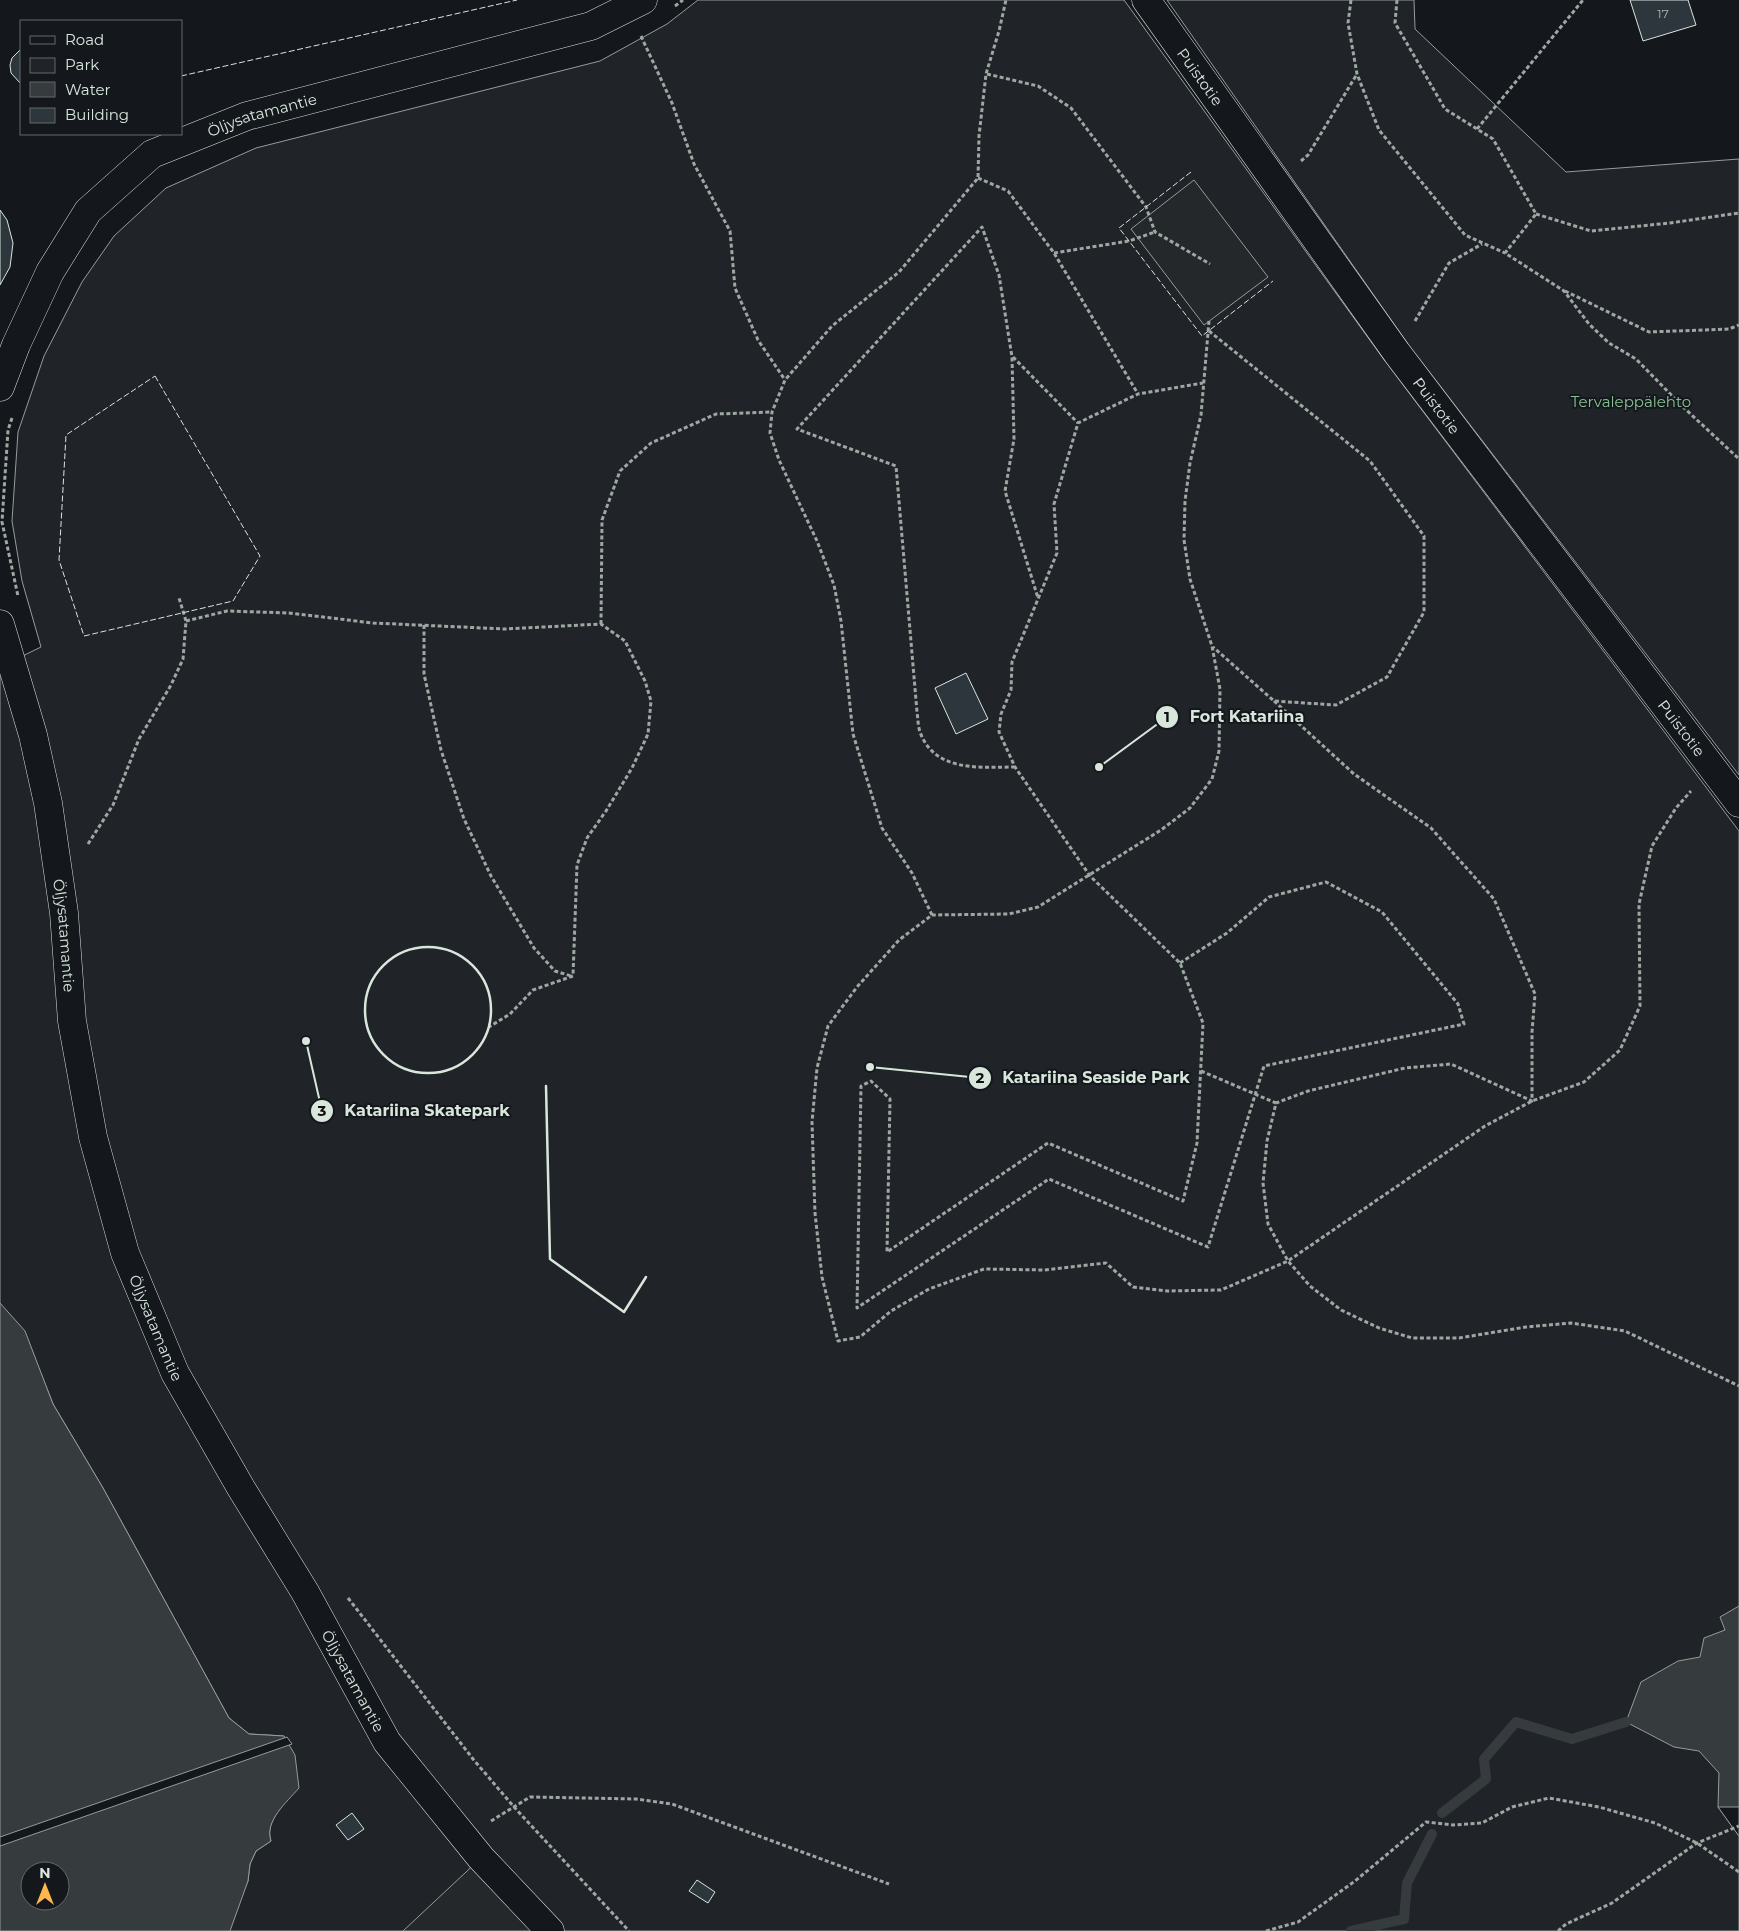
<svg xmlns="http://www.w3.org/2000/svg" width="1739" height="1931" viewBox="0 0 1739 1931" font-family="Montserrat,sans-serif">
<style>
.green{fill:#202428;stroke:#939e99}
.parking{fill:#24282b;stroke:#939e99}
.water{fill:#363b3e;stroke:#939e99;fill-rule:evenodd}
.pier{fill:#14181c;stroke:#939e99}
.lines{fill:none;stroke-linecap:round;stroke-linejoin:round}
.stream{stroke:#363b3e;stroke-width:10}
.building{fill:#2c363c;stroke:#d8e6dc}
.minor-casing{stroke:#d8e6dc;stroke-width:29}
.path{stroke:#9da8a2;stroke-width:3;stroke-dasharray:4 2.5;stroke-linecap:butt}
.minor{stroke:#14181c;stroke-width:28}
.fence{stroke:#d8e6dc;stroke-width:1;stroke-dasharray:6 2.5;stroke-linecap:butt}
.wall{stroke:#d8e6dc;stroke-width:2.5}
.labels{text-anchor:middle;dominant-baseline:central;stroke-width:4;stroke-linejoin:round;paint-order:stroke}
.number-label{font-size:12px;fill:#adbab4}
.street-label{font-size:15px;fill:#d8e6dc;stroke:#14181c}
.park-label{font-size:15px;fill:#8ac095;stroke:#14181c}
.leader{fill:none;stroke:#d8e6dc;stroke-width:2}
.callout-dot{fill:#d8e6dc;stroke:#14181c;stroke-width:2}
.mark-label{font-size:15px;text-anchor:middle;font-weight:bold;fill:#111}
.callout-label{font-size:16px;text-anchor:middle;font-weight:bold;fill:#d8e6dc;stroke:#14181c;stroke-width:4;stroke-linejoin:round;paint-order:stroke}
</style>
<rect width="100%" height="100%" fill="#14181c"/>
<g class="green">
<path d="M698,0h426l261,361 354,470v1100h-1512l21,-50 2,-17 6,-13 15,-10c-4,-11 1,-21 8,-31l5,-74 -35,-2 -20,-16 -126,-230 -50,-84 -25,-63 -28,-37v-637l41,-20 -19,-66 -10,-60 6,-89 26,-76 38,-74 32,-46 52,-48 90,-40 344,-87 67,-37z"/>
<path d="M1167,0h247l1,29 151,143 173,-13v616l-331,-431z"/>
</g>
<g class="parking">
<path d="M1194,180l74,97 -64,48 -73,-96z"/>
<path d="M481,1858l69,73h-147z"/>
</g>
<g class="water">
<path d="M0,1303l25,28 28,73 50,84 126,230 20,16 35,2 11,19 4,33c-12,14 -35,33 -28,53l-15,10 -6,13 -2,17 -18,50h-230zM30,1871h30v30h-30z"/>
<path d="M1739,1606v230l-21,-29 1,-34 -20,-22 -25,-4 -48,-25 15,-40 37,-21 22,-4 4,-19 21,-8 -5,-13z"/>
</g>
<g class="pier">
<path d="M287,1737l5,7 -292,102v-9z"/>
<path d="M1718,1807h21v29l-6,-8z"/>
</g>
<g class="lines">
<g class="stream">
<path d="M1442,1813l44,-34 -2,-20 32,-37 56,17 54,-17"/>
<path d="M1351,1931l53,-12 3,-36 25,-49"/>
</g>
</g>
<g class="building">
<path d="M1630,0h58l8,25 -53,16z"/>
<path d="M21,49v35l-10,-11 -1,-8 2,-7z"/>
<path d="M0,210l7,10 6,23 -3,24 -10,18z"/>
<path d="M966,673l22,46 -32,15 -21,-46z"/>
<path d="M352,1813l12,16 -16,11 -12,-15z"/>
<path d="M697,1880l18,12 -7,11 -19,-12z"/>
</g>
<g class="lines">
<defs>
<g id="minor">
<path id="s1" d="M1146,0l251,353 342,450"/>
<path id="s2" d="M0,387l16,-42 34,-73 38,-61 64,-57 95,-38 344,-90 52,-26"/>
<path id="s3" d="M0,624l33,111 15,68 16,110 8,108 21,116 32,116 50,120 66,115 64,104 82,150 94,116 69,73"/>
</g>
</defs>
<use href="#minor" class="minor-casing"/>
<g class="path">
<path d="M1351,0l-3,23 9,51 22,56 86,105 40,18"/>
<path d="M1397,0l-2,23 50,86 48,30 43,75 -31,39 59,38 25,33 20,19 27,16 46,47 57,53"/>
<path d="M675,6l8,-6"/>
<path d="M641,36l31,67 22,61 36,67 5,57 23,52 27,40"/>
<path d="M987,74l51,12 33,22 75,99 9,25 55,32"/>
<path d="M1477,129l106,-129"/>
<path d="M1301,161l7,-6 49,-81"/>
<path d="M978,178l30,13 46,62 84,141"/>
<path d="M1536,214l55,17 79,-8 69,-10"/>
<path d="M1054,253l75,-12 26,-9"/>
<path d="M1565,291l84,41 80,-3 10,-4"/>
<path d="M1209,321l-8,94 -11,48 -5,38 -1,39 6,39 22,67 8,43 -1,62 -7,28 -22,29 -29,22 -123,77 -29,7 -77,1 -33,25 -42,47 -29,39 -11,42 -5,54 3,91 7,64 16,64 22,-4 31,-26 38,-22 55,-20 60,1 62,-7 27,24 35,4 53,-1 67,-29 197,-135 47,-25 52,-19 36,-32 20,-44 -1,-102 13,-58 24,-38 15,-17"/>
<path d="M1415,321l34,-58 33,-19"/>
<path d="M1209,331l161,130 54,75v76l-37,65 -51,28 -62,-4 -61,-54"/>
<path d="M1013,357l65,66"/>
<path d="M12,418l-4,12 -6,92 16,74"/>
<path d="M186,621l41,-10 62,2 84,10 132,6 96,-5 24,17 20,40 6,20 -3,33 -16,34 -26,43 -19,27 -10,27 -4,111 -40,14 -23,24 -21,13"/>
<path d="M601,624l1,-104 18,-49 31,-28 65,-29 56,-2"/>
<path d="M424,625v49l17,76 23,69 27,57 43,72 21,23 16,5"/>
<path d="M1274,701l80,73 77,54 63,71 41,95 -3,38v69l-81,-37 -46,4 -97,23 -32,12 -9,38 -4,42 5,41 20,37 22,25 31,24 38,18 33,10h47l67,-11 45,-4 54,8 114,55"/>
<path d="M1015,767c-34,0 -80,6 -95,-35 -2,-6 -2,-13 -3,-20l-21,-246 -99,-37 185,-202 17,48 13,82 2,82 -9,52 33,107"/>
<path d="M88,844l25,-39 26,-66 32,-54 12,-26 3,-38 -7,-23"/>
<path d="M932,915l-20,-42 -30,-45 -29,-94 -12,-113 -7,-36 -17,-44 -38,-81 -9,-27 2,-21 13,-32 47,-54 67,-54 79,-94 1,-42 7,-62 13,-43 7,-31"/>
<path d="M1180,963l47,-30 42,-36 57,-15 56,30 76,92 6,20 -200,42 -56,181 -159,-68 -192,129 4,-222 10,-5 19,18 -3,153 161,-109 135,58 14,-58 6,-120 -23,-60 -90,-87 -75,-109 -16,-35 2,-18 10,-24 1,-28 45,-109 -3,-49 24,-81 60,-29 65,-11"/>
<path d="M1201,1071l75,32"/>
<path d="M348,1598l125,161 41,48 115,124"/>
<path d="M491,1821l39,-24 106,2 36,5 217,80"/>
<path d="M1266,1931l32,-9 57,-41 71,-59 27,3 29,-2 30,-16 37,-9 50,9 56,16 42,20 42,29"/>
<path d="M1558,1931l8,-7 46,-21 85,-60 42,-17"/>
</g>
<use href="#minor" class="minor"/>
<g class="fence">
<path d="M181,76l336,-76"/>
<path d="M1191,172l-72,56 83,108 71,-55"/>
<path d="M155,376l105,180 -27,45 -149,35 -25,-76 7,-125z"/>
</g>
<g class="wall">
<circle cx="428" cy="1010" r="63"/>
<path d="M546,1086l4,173 74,53 22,-35"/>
</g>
</g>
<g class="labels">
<g class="number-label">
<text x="1663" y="13">17</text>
</g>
<g class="street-label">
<text stroke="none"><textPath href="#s1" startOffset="94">Puistotie</textPath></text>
<text stroke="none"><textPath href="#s2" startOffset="400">Öljysatamantie</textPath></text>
<text stroke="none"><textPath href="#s1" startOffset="499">Puistotie</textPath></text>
<text stroke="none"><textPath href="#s1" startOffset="904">Puistotie</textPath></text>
<text stroke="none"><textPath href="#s3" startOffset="319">Öljysatamantie</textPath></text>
<text stroke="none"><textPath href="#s3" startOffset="724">Öljysatamantie</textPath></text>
<text stroke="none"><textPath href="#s3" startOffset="1129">Öljysatamantie</textPath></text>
</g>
<g class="park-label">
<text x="1631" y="401">Tervaleppälehto</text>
</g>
</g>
<path class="leader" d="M1099 767L1167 717M870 1067L980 1078M306 1041L322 1111"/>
<g class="callout-dot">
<circle cx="1099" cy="767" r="5"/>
<circle cx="870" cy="1067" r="5"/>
<circle cx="306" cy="1041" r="5"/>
<circle cx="1167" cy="717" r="12"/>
<circle cx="980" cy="1078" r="12"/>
<circle cx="322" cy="1111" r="12"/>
</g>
<g class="mark-label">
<text x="1167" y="722">1</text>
<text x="980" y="1083">2</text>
<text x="322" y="1116">3</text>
</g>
<g class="callout-label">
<text x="1247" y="722">Fort Katariina</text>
<text x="1096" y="1083">Katariina Seaside Park</text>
<text x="427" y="1116">Katariina Skatepark</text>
</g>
<rect x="20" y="20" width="162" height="115" fill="#14181c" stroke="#626a69"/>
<rect x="30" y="36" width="25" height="8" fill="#14181c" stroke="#626a69"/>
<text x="65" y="45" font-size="15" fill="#d8e6dc">Road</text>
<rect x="30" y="58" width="25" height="15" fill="#202428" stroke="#626a69"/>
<text x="65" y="70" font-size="15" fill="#d8e6dc">Park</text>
<rect x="30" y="82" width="25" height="15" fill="#363b3e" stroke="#626a69"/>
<text x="65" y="95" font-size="15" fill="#d8e6dc">Water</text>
<rect x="30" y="108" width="25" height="15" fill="#2c363c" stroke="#626a69"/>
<text x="65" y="120" font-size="15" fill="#d8e6dc">Building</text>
<g transform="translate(45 1886)"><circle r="24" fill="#14181c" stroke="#626a69"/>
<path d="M0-4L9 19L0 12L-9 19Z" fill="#ffb74d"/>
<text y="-8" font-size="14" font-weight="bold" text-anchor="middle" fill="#d8e6dc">N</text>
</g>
</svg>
